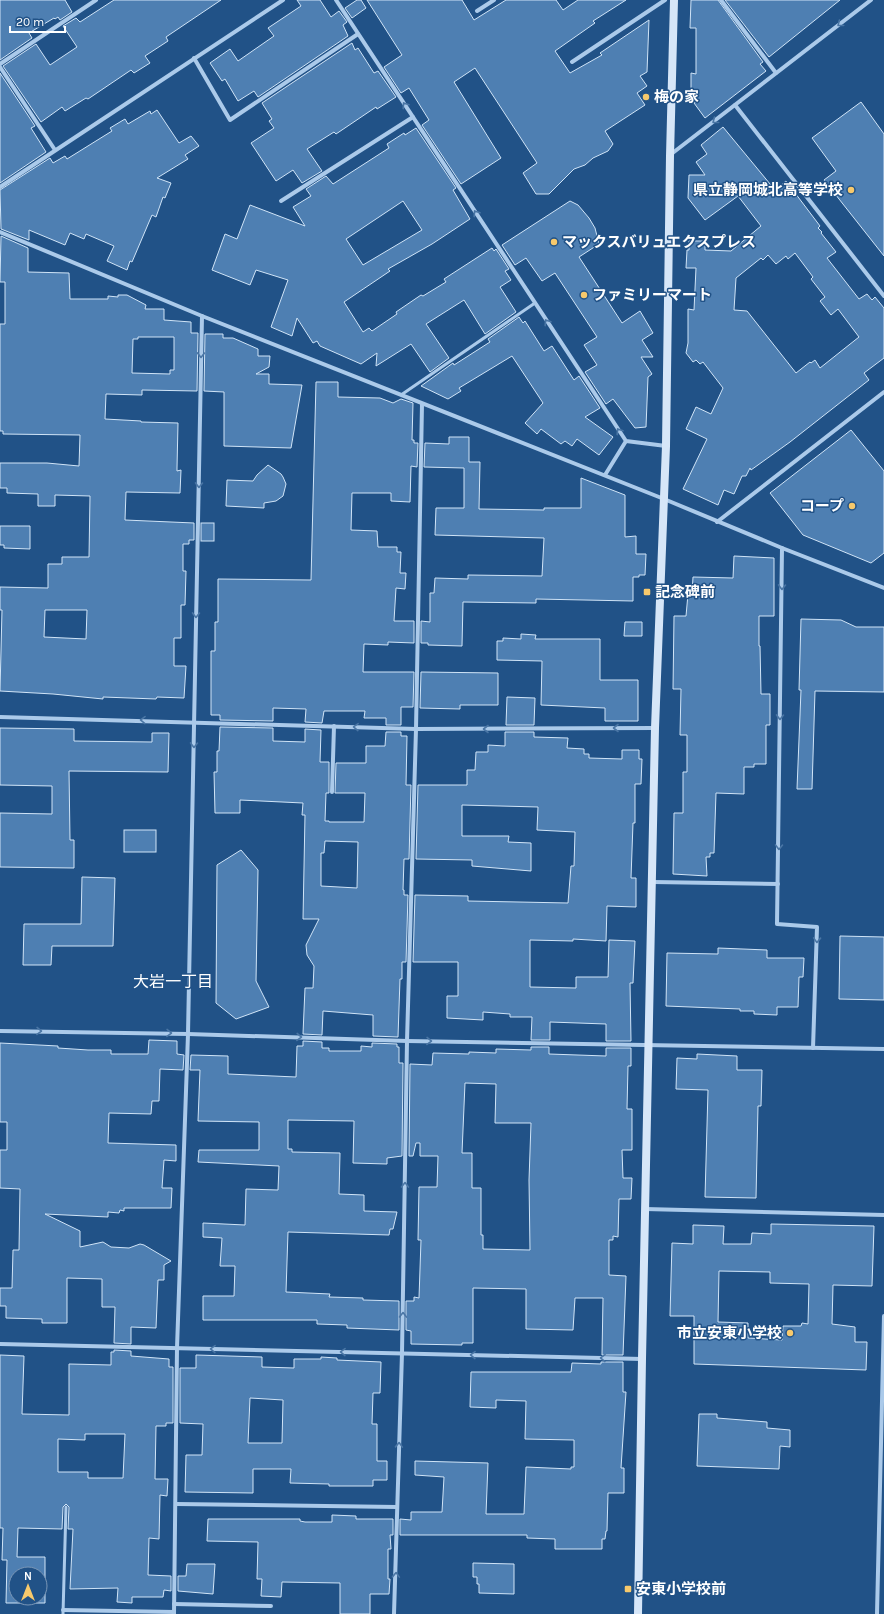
<svg xmlns="http://www.w3.org/2000/svg" width="884" height="1614" viewBox="0 0 884 1614" font-family="Karla,'Noto Sans JP',sans-serif">
<style>
.building{fill:#4e7fb2;stroke:#d0e4f7;fill-rule:evenodd}
.lines{fill:none;stroke-linecap:round;stroke-linejoin:round}
.lane{stroke:#abcaea;stroke-width:3}
.street{stroke:#abcaea;stroke-width:4}
.secondary{stroke:#d6e6f8;stroke-width:8}
.oneway{stroke:#4a76a5}
.poi-dot{fill:#f7c96c;stroke:#215287;stroke-width:1.5}
.labels{text-anchor:middle;dominant-baseline:central;stroke-width:3;stroke-linejoin:round;paint-order:stroke}
.poi-label{font-size:15px;font-weight:bold;fill:#fff;stroke:#215287;text-anchor:start}
.neighbourhood-label{font-size:16px;fill:#fff;stroke:#215287}
</style>
<rect width="100%" height="100%" fill="#215287"/>
<g class="building">
<path d="M0,0h65l7,12 -12,8 -2,-3 -3,2 -1,-1 -25,15 3,5 -32,22z"/>
<path d="M114,0h107l-55,37 2,4 -23,15 5,7 -16,10 -3,-3 -43,29 -2,-1 -21,13 -3,-4 -21,15 -38,-56 33,-22 14,21 27,-18 -14,-21 13,-8 4,4z"/>
<path d="M297,0h23l11,17 8,-6 8,11 -4,3 5,11 -90,61 -4,-6 -16,10 -13,-22 -3,2 -12,-18 20,-14 8,12 36,-25 -6,-8 33,-22z"/>
<path d="M357,0h4l5,8 -14,10 -7,-10z"/>
<path d="M367,0h95l12,20 32,-20h50l7,10 15,-10h48l-33,21 2,2 -40,28 15,22 32,-18 -2,-2 49,-33 -2,52 -7,4 7,10 -10,7 8,12 -40,26 8,13 -5,7 -15,7 -8,7 -11,4 -25,25h-13l-13,-21 14,-10 -62,-95 -21,14 47,76 -40,26 -39,-59 7,-5 -20,-32 -8,5 -17,-26 18,-12z"/>
<path d="M691,0h27l45,62 -3,2 6,7 -61,47 -11,-15 4,-3 -7,-10v-17l5,1v-46h-6z"/>
<path d="M725,0h115l-71,57z"/>
<path d="M352,43l3,7 3,-2 16,25 4,-2 18,26 -19,12 -1,-2 -40,27 -2,-2 -27,17 15,22 -20,12 -9,-13 -17,11 -25,-38 23,-15 -5,-7 3,-2 -10,-16z"/>
<path d="M0,73l35,53 -4,2 15,24 -46,31z"/>
<path d="M861,102l23,32v122l-60,-76 12,-9 -24,-33z"/>
<path d="M157,110l22,33 12,-7 8,10 -14,9 3,4 -31,19 14,5 -6,15 -2,-1 -7,20 -4,-2 -20,47 -2,-1 -3,9 -20,-9 7,-15 -28,-12 -2,5 -14,-6 -5,12 -36,-15v10l-28,-11 -1,-39 50,-32 3,5 12,-7 2,3 45,-28 -2,-3 15,-9 3,5 22,-13 1,3z"/>
<path d="M723,127l52,63 11,-9 34,45 -2,2 4,4 -1,1 15,19 -9,6 32,41 8,-5 5,6 3,-3 9,11v50l-20,15 5,7 -79,62 -39,28 -1,-2 -4,8h-4l-8,18 -10,-4 -6,15 -35,-16 24,-50 -21,-10 10,-22 15,7 12,-26 -20,-26 -3,2 -4,-4 -3,2 -7,-9 2,-10v-34l6,1 2,-42h-10l1,-18h2v-9h16v9l26,1 30,-25 -23,-30 -33,24 -17,-22 1,-23h16l-9,-13 11,-8 -6,-9zM795,253l18,24 -2,2 14,18 -5,4 11,14 7,-6 21,28 -39,31 -5,-8 -4,3 -1,-1 -14,11 -49,-62 -13,-1 2,-32 25,-20 2,2 5,-5 8,9 10,-8 2,3z"/>
<path d="M416,128l40,60 -3,2 17,29 -38,25 -44,25 2,2 -46,31 19,30 6,-4 3,3 25,-17 -1,-2 25,-17 2,1 23,-14 -2,-3 48,-31 2,3 2,-2 13,20 -4,2 6,9 -11,7 16,25 -31,22 -21,-34 -38,24 23,34 -19,14 -19,-28 -35,22 1,-13 -16,11 -41,-18 -3,-5 -4,2 -16,-25 -5,18 -21,-9 17,-47 -32,-10 -6,15 -38,-15 13,-36 12,5 13,-34 55,21 -12,-19 18,-11 -5,-7 20,-13 7,8 56,-36 -2,-4 17,-11 1,2zM403,201l19,29 -59,35 -17,-26z"/>
<path d="M570,201l8,4 11,13 6,10 4,16 -20,13 43,66 18,-12 13,22 -11,7 11,17h-12l11,17 -4,3 -2,50 -11,1 -22,-29 -7,5 -21,-32 12,-7 -13,-20 13,-8 -42,-64 -13,8 -16,-23 -11,7 -13,-20z"/>
<path d="M1,236l27,12v24l41,1 1,26h38v-3l10,1v-2h9l19,10 -1,4h19v11l27,2v11h7l-1,58 -55,-1v5l-36,-1 -1,25 36,2v1l37,1 -1,45v3l4,-1 -1,23 -54,-1 -1,28 69,3v17h-5v4h-6v27h3l-1,34h-4v33h-7v28h12l-2,32 -27,-1 -1,2 -53,-2v2l-50,-5 -53,-3 2,-81h-2v-23l48,1v-24h14v-7h27l1,-61 -35,-1v11h-17v-12l-31,-1v-5h-7v-25h47l32,3 1,-31 -77,-1v-3h-3v-107h5v-42h-5zM138,337h36v33h-4v4l-38,-1 1,-34h5zM45,610h42l-1,29 -42,-2z"/>
<path d="M519,317l4,6 2,-2 19,30 8,-5 22,34 5,-4 21,32 -15,9 28,20 -14,18 -22,-16 -5,7 -7,-5 -4,3 -20,-15 -4,5 -12,-11 18,-20 -31,-47 -53,32 2,3 -13,8 -27,-13 32,-23 1,2 36,-23 -2,-3z"/>
<path d="M205,334h18v4h10l25,11v7h12l-1,11 -13,7h13v10l33,1 -11,63 -67,-2v-54l-20,-1z"/>
<path d="M316,382h22v15l42,1 13,5 8,-4 12,4 -1,37h2v3h4l-1,24 -6,-1 -1,36 -19,-1v-8h-39l-1,37 26,1 1,16h19v5h4l-1,21h6l-1,16 -9,-1 -2,33h20v22l-26,-1v3l-24,-1 -1,28h51l-1,35h-12v18h-15v-7h-22l1,-7h-41l-2,12 -17,-1 1,-13 -33,-1v13l-53,-1v-5h-9v-64h4v-29h3v-43l93,1z"/>
<path d="M851,430l33,41v82l-13,10 -68,-28 -33,-42z"/>
<path d="M449,437h20v25h11l-1,47 65,1v-2h37v-30l44,17v42l11,-1v18h10l-1,21h-6v2h-6v24l-97,-2v4l-73,-1 -1,44 -34,-1v-2h-7v-22l9,1v-29h4l1,-15 33,1v-4l74,1 2,-38 -109,-3 1,-27h28v-40l-40,-1 1,-24 24,1z"/>
<path d="M268,465l13,9 2,3 3,7 -3,12 -7,5 -12,2v5l-38,-2 1,-26 26,1 4,-6z"/>
<rect x="201" y="523" width="13" height="18"/>
<path d="M0,526h30v23l-26,-1v-3h-4z"/>
<path d="M734,556l40,2v58h-15v30h1l1,48h9v31h-4v39h-12v3h-10v27l-28,-1 -2,60h-4v4h-4l1,19 -34,-2 1,-61h9v-41h4v-37h-7l1,-46h-8l1,-73h12l2,-22h4l1,-17 40,1z"/>
<path d="M801,619l40,1 15,7h28v65l-69,-1 -3,98h-15l4,-99h-2z"/>
<path d="M625,622h17v14h-18z"/>
<path d="M521,634l15,1 -1,4h65v41h38v41h-33v-13l-64,-3 1,-44 -45,-1v-19h6v-3l18,1z"/>
<path d="M421,672l77,1v32h-38v4l-40,-1z"/>
<path d="M507,697l28,1 -1,27h-28z"/>
<path d="M220,727l53,1v13l32,1v-13l16,1 -1,32h9v31h-3l-1,28h4v1h35l1,-29h-30l1,-30h30v-17h19l1,-14h15v4h6l-1,49h5l-2,74h-5l-1,31h1v5h4l-2,67h-4v17h-2l-2,58 -25,-1v-21l-50,-4 -1,24 -19,-1 2,-46h8l1,-22 -7,-11 -1,-10 13,-26h-16l2,-104h-3l1,-12 -63,-3v13h-25l-1,-41h3v-21h2zM325,841l33,1 -1,46 -36,-2v-33h3z"/>
<path d="M0,728l74,1v12l78,1v-9h17l-1,39 -99,-1 1,69h4v28l-74,-1v-54l52,1v-28l-52,-1z"/>
<path d="M505,732h29v5l34,1 -1,10 17,1v5h5v4l33,1v-9h17v9h3l-1,25h-6v39h-2l-2,55h5v29l-29,-1 -1,35 -33,-2v2l-43,-1v47l46,1v-11h32l1,-37 26,1 -2,42h-3l1,58h-25v-17l-56,-2v18h-19l1,-23h-22v-3l-27,-2v8l-36,-2v-22h11v-34h-45l2,-67 53,1v5l100,2 3,-37h3l1,-34 -38,-2 1,-23 -76,-2v31h47l-1,6 23,1v28l-59,-5v-6l-56,-1 2,-74h49v-15h8l1,-18h12v-7l17,1z"/>
<rect x="124" y="830" width="32" height="22"/>
<path d="M241,850l17,20 -2,111 13,26 -33,12 -20,-16 1,-138z"/>
<path d="M82,877l33,1 -2,68h-61l-1,19h-28l1,-41h57z"/>
<path d="M840,936l44,1v63l-45,-1z"/>
<path d="M718,948l49,2v8h37l-1,19h-4l-1,30h-21v8l-23,-1v-3h-14v-2l-74,-3 1,-53 51,1z"/>
<path d="M149,1040l28,1v13l7,1 -1,15 -23,-1 -1,32h-7l-1,13 -42,-1 -1,30 68,2v16l-12,-1 -2,28h10l-1,20h-47v3l-4,-1 -1,3 -11,-1v5l-63,-3 35,17v16l23,-5 8,5 18,1 11,-4 4,1 27,16 -7,4v15h-6l-2,48 -25,-1v17l-17,-1 1,-36h-13v-28l-35,-1v45h-25v-4l-36,-1v-12h-6v-18h12l1,-38h6l1,-61 -20,-1v-38h7v-28h-7v-79l58,3v2l30,2h23v4h37z"/>
<path d="M303,1041l19,1v6h7v3h32v-5l11,1v-4l25,1v3h2v16h4l-1,93 -15,2v6l-34,-1 1,-42 -66,-1v29h4v3l48,1 -1,41 25,1v16l33,1 -4,17h-3l-1,6 -101,-3 -2,60 44,2 -1,3 34,1v2l36,1v29l-52,-2v-3l-30,-1v-4h-114v-24h31l1,-30h-15l2,-28 -19,-1v-14l42,2 1,-36 32,1 1,-24 -81,-4 1,-12h60v-28l-61,-1 2,-51h-10l1,-15 37,1v18l68,3 1,-31h6z"/>
<path d="M531,1047h18v7l57,2v-8h25v18h-3l-1,43h5v41h-10l1,28h9l-1,21h-12l-1,38 -5,-1v4h-4v35l17,1 -3,79h-21l1,-57h-28l-2,32 -47,-1v-40l-53,-1v55h-11v2l-51,-1v-13l-5,-1v-29h8v-4l5,1 2,-58h-3l1,-53h18l1,-31h-18v-13h-4l-3,13h-4l1,-92 22,1 1,-12 36,1v-2l27,1v-4l35,1zM465,1083l31,1 -1,39h36l-2,57 1,70 -47,-1v-14h-2v-47h-9v-35h-10z"/>
<path d="M697,1054l40,2v14h25l-1,36h-3l-2,92 -51,-1 3,-107 -32,-1 1,-31 20,1z"/>
<path d="M771,1224l103,2 -2,60 -39,-1 -1,39 23,3v15h12l-1,28 -172,-6v-48h-24l2,-73 21,1v-19l31,1 -1,18h28l1,-11 19,1zM719,1271l51,1v11l39,1 -1,40 -6,-1 -1,3h-18l-1,14 -34,-2v-15l-30,-1z"/>
<path d="M114,1350l17,1v5l38,3v8h4v56h-7v3h-10l-1,53h13l-1,17 -7,-1 -1,44 -10,-1 -1,37 23,1v15l-7,-1 -1,7h-31v6l-15,-1 1,-14 -48,1 3,-60h-5l1,-22 -3,-3 -3,3 -1,22 -44,-1 -1,29h28v46h-39l1,-43h-5l1,-32h-3v-173l24,1 -2,58 47,1v-51l42,1v-13h3zM85,1434h40l-2,44h-35v-6h-30v-33l27,1zM16,1574h24v24h-24z"/>
<path d="M196,1355l66,2v10l32,1v-9h27v-2l16,1v2l44,2 -1,31h-7l-1,31h5v37h10v19h-14v6h-44v-2l-39,-1 1,-14h-38v24l-68,-1 1,-37h16l1,-31 -23,-1v-55h16zM250,1398l33,2 -1,43h-34z"/>
<path d="M601,1362h22v30h3l-5,76h3v25h-16l-1,38h-1l-1,8h-3v10h-47v-10l-28,-1v-3h-127v-16l11,1v-8h31l2,-35 -29,-2v-14l73,2 -2,51h38l2,-47 45,2v-2h3v-27l-49,-1 1,-38 -30,-1v8l-26,-1 1,-35h100l1,-9 29,1z"/>
<path d="M699,1414h18v4l50,4v6l23,2v17l-10,-1 -1,23 -82,-3z"/>
<path d="M332,1515l24,1v3h37v16h-3l1,14h-3v30h2l-1,15h-19v20h-30v-31l-58,-1 -1,15 -20,-1 1,-17h-5l1,-37 -51,-1 1,-22h92v2l5,1h27z"/>
<path d="M473,1563l41,1v30l-35,-1v-9h-2v-7h-4z"/>
<path d="M187,1564h28l-2,30 -35,-3v-15h8z"/>
</g>
<g class="lines">
<g class="lane">
<path d="M401,395l134,-92"/>
<path d="M63,1614l3,-107"/>
</g>
<g class="street">
<path d="M336,0l290,441 40,5"/>
<path d="M721,0l55,73"/>
<path d="M477,11l17,-11"/>
<path d="M194,58l36,62 128,-86"/>
<path d="M572,62l93,-62"/>
<path d="M0,64l96,-64"/>
<path d="M0,67l55,83"/>
<path d="M735,105l149,191"/>
<path d="M670,155l201,-155"/>
<path d="M0,187l283,-187"/>
<path d="M281,201l132,-84"/>
<path d="M0,232l202,84 462,183 118,49 102,40"/>
<path d="M605,475l21,-34"/>
<path d="M717,522l167,-130"/>
<path d="M782,548l-5,376 40,3 -4,121"/>
<path d="M0,717l416,12 239,-1"/>
<path d="M332,792l2,-66"/>
<path d="M653,882l125,2"/>
<path d="M0,1031l188,3 219,7 477,8"/>
<path d="M645,1209l239,6"/>
<path d="M0,1344l642,15"/>
<path d="M176,1504l221,3"/>
<path d="M174,1604l97,2"/>
<path d="M63,1610l111,2"/>
<path d="M174,1614l3,-266 11,-314 14,-718"/>
<path d="M394,1614l8,-261 5,-312 9,-312 6,-325"/>
<path d="M877,1614l7,-298"/>
</g>
<path class="secondary" d="M638,1614l4,-255 13,-631 11,-282 4,-290 4,-156"/>
</g>
<defs><path id="oneway-chevron" d="M-2-3.5L2.5 0L-2 3.5" fill="none" stroke-width="1.6" stroke-linecap="round" stroke-linejoin="round"/></defs>
<g class="oneway">
<use href="#oneway-chevron" transform="translate(840 24) rotate(142)"/>
<use href="#oneway-chevron" transform="translate(405 105) rotate(-123)"/>
<use href="#oneway-chevron" transform="translate(715 121) rotate(142)"/>
<use href="#oneway-chevron" transform="translate(476 213) rotate(-123)"/>
<use href="#oneway-chevron" transform="translate(547 322) rotate(-123)"/>
<use href="#oneway-chevron" transform="translate(201 355) rotate(91)"/>
<use href="#oneway-chevron" transform="translate(619 431) rotate(-123)"/>
<use href="#oneway-chevron" transform="translate(199 485) rotate(91)"/>
<use href="#oneway-chevron" transform="translate(782 587) rotate(91)"/>
<use href="#oneway-chevron" transform="translate(196 615) rotate(91)"/>
<use href="#oneway-chevron" transform="translate(780 717) rotate(91)"/>
<use href="#oneway-chevron" transform="translate(143 720) rotate(-179)"/>
<use href="#oneway-chevron" transform="translate(356 727) rotate(-178)"/>
<use href="#oneway-chevron" transform="translate(616 728) rotate(180)"/>
<use href="#oneway-chevron" transform="translate(486 729) rotate(180)"/>
<use href="#oneway-chevron" transform="translate(194 745) rotate(91)"/>
<use href="#oneway-chevron" transform="translate(779 847) rotate(91)"/>
<use href="#oneway-chevron" transform="translate(817 940) rotate(92)"/>
<use href="#oneway-chevron" transform="translate(39 1031) rotate(1)"/>
<use href="#oneway-chevron" transform="translate(169 1033) rotate(1)"/>
<use href="#oneway-chevron" transform="translate(299 1037) rotate(2)"/>
<use href="#oneway-chevron" transform="translate(429 1041) rotate(1)"/>
<use href="#oneway-chevron" transform="translate(405 1185) rotate(-89)"/>
<use href="#oneway-chevron" transform="translate(403 1315) rotate(-89)"/>
<use href="#oneway-chevron" transform="translate(213 1349) rotate(-179)"/>
<use href="#oneway-chevron" transform="translate(343 1352) rotate(-179)"/>
<use href="#oneway-chevron" transform="translate(473 1355) rotate(-179)"/>
<use href="#oneway-chevron" transform="translate(603 1358) rotate(-179)"/>
<use href="#oneway-chevron" transform="translate(399 1445) rotate(-88)"/>
<use href="#oneway-chevron" transform="translate(396 1575) rotate(-88)"/>
</g>
<g class="poi-dot">
<circle cx="646" cy="97" r="4"/>
<circle cx="851" cy="190" r="4"/>
<circle cx="554" cy="242" r="4"/>
<circle cx="584" cy="295" r="4"/>
<circle cx="852" cy="506" r="4"/>
<rect x="643" y="588" width="8" height="8" rx="2"/>
<circle cx="790" cy="1333" r="4"/>
<rect x="624" y="1585" width="8" height="8" rx="2"/>
</g>
<g class="labels">
<g class="poi-label">
<text x="654" y="97">梅の家</text>
<text x="843" y="190" text-anchor="end">県立静岡城北高等学校</text>
<text x="562" y="242">マックスバリュエクスプレス</text>
<text x="592" y="295">ファミリーマート</text>
<text x="844" y="506" text-anchor="end">コープ</text>
<text x="655" y="592">記念碑前</text>
<text x="782" y="1333" text-anchor="end">市立安東小学校</text>
<text x="636" y="1589">安東小学校前</text>
</g>
<g class="neighbourhood-label">
<text x="173" y="981">大岩一丁目</text>
</g>
</g>
<g transform="translate(28 1586)"><circle r="19" fill="#215287" stroke="#7a97b7"/>
<path d="M0-3L7 15L0 10L-7 15Z" fill="#f7c96c"/>
<text y="-6" font-size="11" font-weight="bold" text-anchor="middle" fill="#ffffff">N</text>
</g>
<path d="M10 26v6h55v-6" fill="none" stroke="#ffffff" stroke-width="2"/>
<text x="16" y="26" font-size="12" fill="#ffffff" stroke="#215287" stroke-width="3" paint-order="stroke">20 m</text>
</svg>
